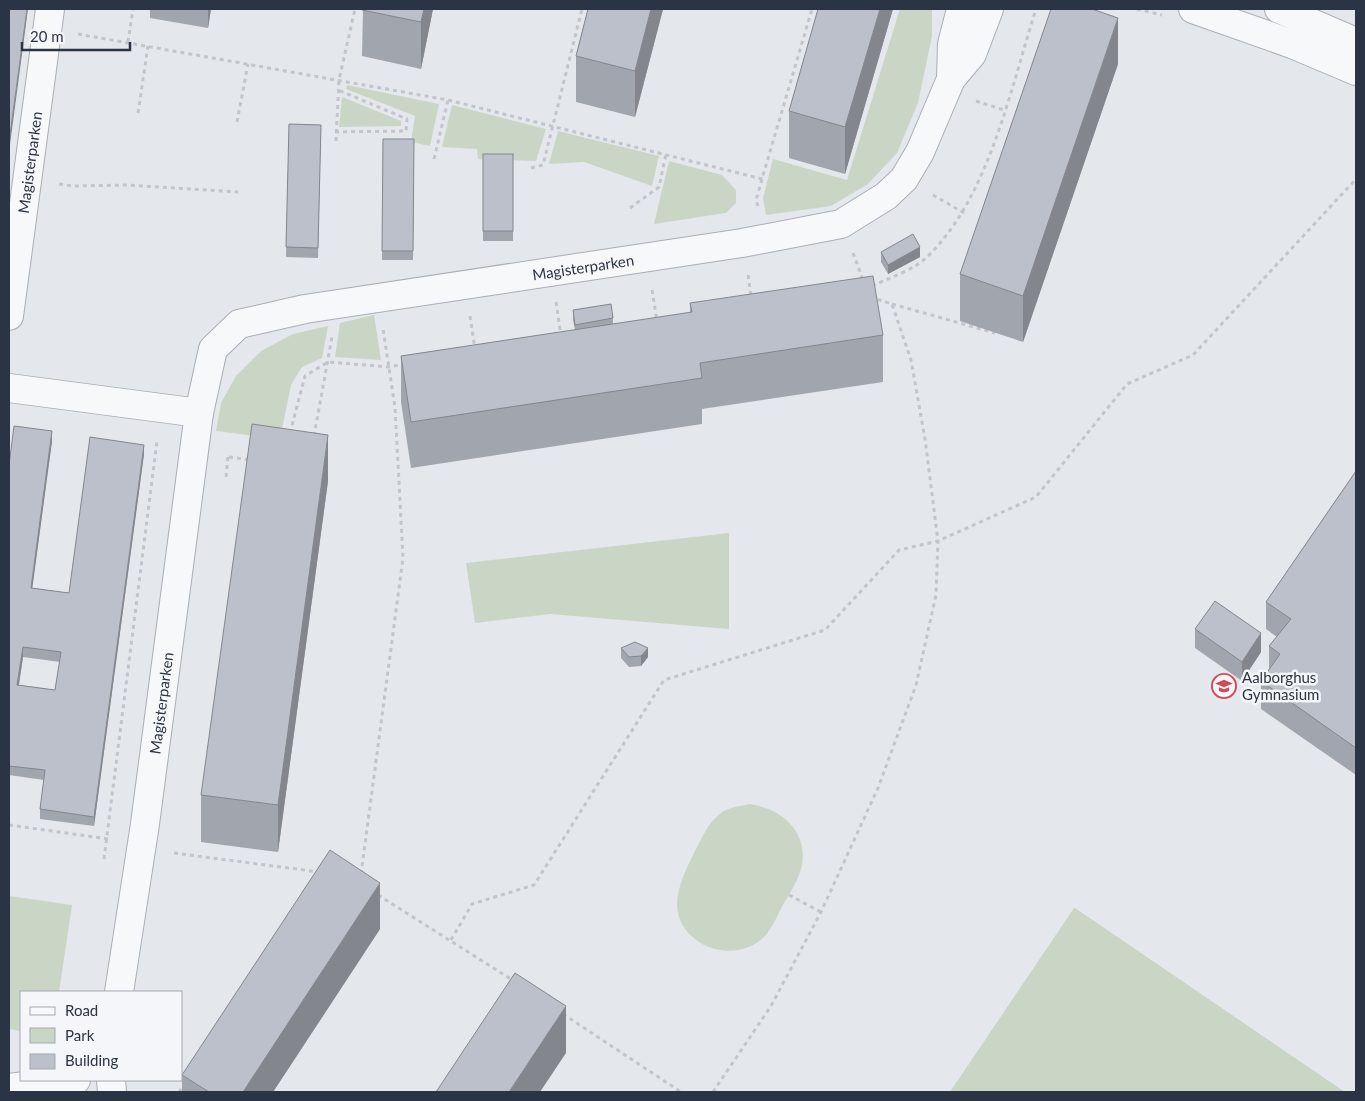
<svg xmlns="http://www.w3.org/2000/svg" width="1365" height="1101" viewBox="0 0 1365 1101" font-family="Lato,sans-serif">
<style>
.green{fill:#c9d6c5}
.lines{fill:none;stroke-linecap:round;stroke-linejoin:round}
.minor-casing{stroke:#a9aeb7;stroke-width:30}
.path{stroke:#c2c5cb;stroke-width:3;stroke-dasharray:4 4;stroke-linecap:butt}
.minor{stroke:#f7f8fa;stroke-width:28}
.wall{fill:#a1a5ae;fill-rule:evenodd}
.shaded-wall{fill:#83868d}
.building{fill:#bbc0ca;stroke:#83868d;fill-rule:evenodd}
.labels{text-anchor:middle;dominant-baseline:central;stroke-width:5;stroke-linejoin:round;paint-order:stroke}
.street-label{font-size:15px;fill:#2b3445;stroke:#f4f6f9}
.poi-label{font-size:15px;fill:#2b3445;stroke:#f4f6f9;text-anchor:start}
</style>
<rect width="100%" height="100%" fill="#e4e7ec"/>
<g class="green">
<path d="M900,9h32v27l-14,67 -21,50 -29,31 -37,22 -65,9 -3,-17 10,-39 74,21z"/>
<path d="M347,85l92,19 -9,42 -19,-4 4,-26 -69,-27z"/>
<path d="M342,97l59,24v5l-62,1z"/>
<path d="M452,105l94,24 -10,32 -58,-2 -1,-10 -35,-2z"/>
<path d="M558,131l101,25 -7,30 -68,-24 -35,2z"/>
<path d="M669,161l53,14 14,15v13l-10,10 -72,11z"/>
<path d="M374,315l7,45 -46,-3 5,-34z"/>
<path d="M328,326l-6,32 -20,9 -11,18 -11,54 -64,-8 5,-28 15,-27 25,-25 32,-17z"/>
<path d="M729,533v96l-179,-15 -75,9 -9,-60z"/>
<path d="M749,804c31,4 59,26 53,61 -3,14 -11,26 -18,38 -6,11 -11,24 -19,33 -17,18 -46,19 -66,6 -37,-25 -19,-61 -4,-91 8,-15 14,-31 29,-40 8,-4 17,-5 25,-7z"/>
<path d="M9,896l63,9 -13,87h-38v39l-12,-2z"/>
<path d="M1074,908h1l270,184h-395z"/>
</g>
<g class="lines">
<defs>
<g id="minor">
<path d="M1193,9l99,35 64,27"/>
<path d="M1279,9l77,33"/>
<path d="M951,79l21,-25 17,-45"/>
<path id="s1" d="M9,316l41,-307"/>
<path d="M9,388l190,25"/>
<path id="s2" d="M119,992l26,-168 54,-411 14,-64 26,-25 66,-15 437,-66 99,-19 45,-28 18,-17 16,-27 31,-73 1,-35 9,-35"/>
<path d="M111,1080l1,12"/>
<path d="M9,1088l67,-8"/>
</g>
</defs>
<use href="#minor" class="minor-casing"/>
<g class="path">
<path d="M1137,9l25,6"/>
<path d="M78,34l370,66 314,79"/>
<path d="M128,42l5,-33"/>
<path d="M976,101l28,9"/>
<path d="M138,113l10,-67"/>
<path d="M237,122l11,-58"/>
<path d="M335,132l71,-1 1,-12 -69,-29"/>
<path d="M336,141l3,-61 16,-71"/>
<path d="M434,159l14,-59"/>
<path d="M531,168l12,-3 39,-156"/>
<path d="M59,184l14,2 55,-1 110,7"/>
<path d="M933,195l31,18"/>
<path d="M758,206l-2,-6 6,-21 50,-170"/>
<path d="M630,208l29,-21 7,-33"/>
<path d="M853,253l10,27"/>
<path d="M748,275l3,21"/>
<path d="M872,286c15,-7 43,-17 54,-28 63,-60 84,-168 110,-249"/>
<path d="M652,290l5,31"/>
<path d="M556,302l5,34"/>
<path d="M892,304l103,29"/>
<path d="M470,316l5,33"/>
<path d="M290,433l15,-57 23,-14 61,5 16,-3"/>
<path d="M314,436l18,-99"/>
<path d="M229,457l22,3"/>
<path d="M226,477l2,-20"/>
<path d="M9,825l100,14"/>
<path d="M174,853l145,19"/>
<path d="M104,859l53,-418"/>
<path d="M361,874l42,-316 -8,-151 -12,-78"/>
<path d="M378,895l136,86"/>
<path d="M789,895l32,17"/>
<path d="M451,940l21,-36 62,-19 130,-205 161,-50 74,-80 39,-9 98,-44 91,-113 66,-29 163,-176"/>
<path d="M563,1014l118,78"/>
<path d="M179,1092l6,-8"/>
<path d="M713,1092l58,-86 50,-94 57,-124 38,-103 20,-90 2,-54 -13,-102 -14,-79 -19,-56 -19,-6"/>
</g>
<use href="#minor" class="minor"/>
</g>
<g class="wall">
<path d="M150,9h61l-3,19 -58,-10z"/>
<path d="M363,9h70l-12,60 -59,-13z"/>
<path d="M588,9h75l-28,108 -59,-15v-46z"/>
<path d="M893,9l-48,165 -56,-16v-47z"/>
<path d="M1118,64l-95,278 -63,-21v-47z"/>
<path d="M289,124l32,1 -3,133 -32,-1z"/>
<path d="M383,139h31l-1,121h-31z"/>
<rect x="483" y="154" width="30" height="87"/>
<path d="M881,252l39,5 -32,17 -7,-12z"/>
<path d="M690,303l193,32v47l-181,27v15l-291,44 -10,-66v-46l174,-26 -2,-10v-10l40,8v6l77,-11z"/>
<path d="M52,441l-20,147 37,5 75,-139 -50,372 -54,-7v-10l4,-29 -35,-5v-310zM23,657l37,5 -5,28 -36,-5z"/>
<path d="M1356,471v304l-95,-66v-28l8,-12v-23l8,-9 -11,-8v-27z"/>
<path d="M328,481l-50,371 -77,-10v-47z"/>
<path d="M1195,629l66,23 -19,29 -47,-33z"/>
<path d="M621,648l27,9 -7,9 -12,1 -8,-9z"/>
<path d="M380,929l-107,163h-91v-17z"/>
</g>
<g class="shaded-wall">
<path d="M27,9h1l-19,143v-10z"/>
<path d="M208,9h3l-3,19z"/>
<path d="M424,9h9l-12,60v-47z"/>
<path d="M651,9h12l-28,108v-46z"/>
<path d="M880,9h13l-48,165v-47z"/>
<path d="M1118,18v46l-95,278v-46z"/>
<path d="M920,247v10l-32,17v-9z"/>
<path d="M52,431v10l-21,157v-10z"/>
<path d="M328,435v46l-50,371v-47z"/>
<path d="M144,445v9l-50,372v-9z"/>
<path d="M1261,633v19l-19,29v-19z"/>
<path d="M23,647v10l-6,38v-10z"/>
<path d="M648,648v9l-7,9v-10z"/>
<path d="M380,883v46l-107,163h-30z"/>
<path d="M566,1006v47l-26,39h-31z"/>
</g>
<g class="building">
<path d="M9,9h18l-18,133z"/>
<path d="M363,9h61l-3,13 -59,-12z"/>
<path d="M588,9h63l-16,62 -59,-15z"/>
<path d="M818,9h62l-35,118 -56,-16z"/>
<path d="M1051,9h41l26,9 -95,278 -63,-22z"/>
<path d="M289,124l32,1 -3,123 -32,-1z"/>
<path d="M383,139h31l-1,112h-31z"/>
<rect x="483" y="154" width="30" height="77"/>
<path d="M913,234l7,13 -32,18 -7,-13z"/>
<path d="M873,276l10,59 -183,28 2,15 -291,44 -10,-66 291,-44 -2,-9z"/>
<path d="M611,304l2,14 -38,7 -2,-15z"/>
<path d="M252,424l76,11 -50,370 -77,-10z"/>
<path d="M14,426l38,5 -21,157 38,5 21,-156 54,8 -50,372 -54,-8 5,-39 -36,-4v-301zM23,647l38,5 -6,38 -38,-5z"/>
<path d="M1356,471v277l-95,-67 19,-27 -11,-8 22,-27 -25,-17z"/>
<path d="M1215,601l46,32 -19,29 -47,-33z"/>
<path d="M635,642l13,6 -7,8 -12,1 -8,-9z"/>
<path d="M330,850l50,33 -137,209h-34l-27,-17z"/>
<path d="M515,973l51,33 -57,86h-73z"/>
</g>
<defs>
<symbol id="school-ring" viewBox="-11 -11 22 22"><circle r="9.5" fill="#f4f6f9" stroke="#d1495b" stroke-width="1.5"/><path d="M0-5L7-2L0 1L-7-2ZM-4 1L0 2.5L4 1V4Q0 6-4 4Z" fill="#d1495b"/></symbol>
</defs>
<g fill-rule="evenodd">
<use href="#school-ring" x="1210" y="672" width="28" height="28"/>
</g>
<g class="labels">
<g class="street-label">
<text stroke="none"><textPath href="#s1" startOffset="155">Magisterparken</textPath></text>
<text stroke="none"><textPath href="#s2" startOffset="1035">Magisterparken</textPath></text>
<text stroke="none"><textPath href="#s2" startOffset="292">Magisterparken</textPath></text>
</g>
<g class="poi-label">
<text x="1242" y="677">Aalborghus<tspan x="1242" dy="17">Gymnasium</tspan></text>
</g>
</g>
<rect width="1365" height="1101" fill="none" stroke="#2b3445" stroke-width="20"/>
<rect x="20" y="991" width="162" height="90" fill="#f4f6f9" stroke="#a4a8b1"/>
<rect x="30" y="1007" width="25" height="8" fill="#f7f8fa" stroke="#a4a8b1"/>
<text x="65" y="1016" font-size="15" fill="#2b3445">Road</text>
<rect x="30" y="1028" width="25" height="15" fill="#c9d6c5" stroke="#a4a8b1"/>
<text x="65" y="1041" font-size="15" fill="#2b3445">Park</text>
<rect x="30" y="1054" width="25" height="15" fill="#bbc0ca" stroke="#a4a8b1"/>
<text x="65" y="1066" font-size="15" fill="#2b3445">Building</text>
<path d="M22 42v8h108v-8" fill="none" stroke="#2b3445" stroke-width="2.5"/>
<text x="30" y="42" font-size="15" fill="#2b3445" stroke="#f4f6f9" stroke-width="4" paint-order="stroke">20 m</text>
</svg>
